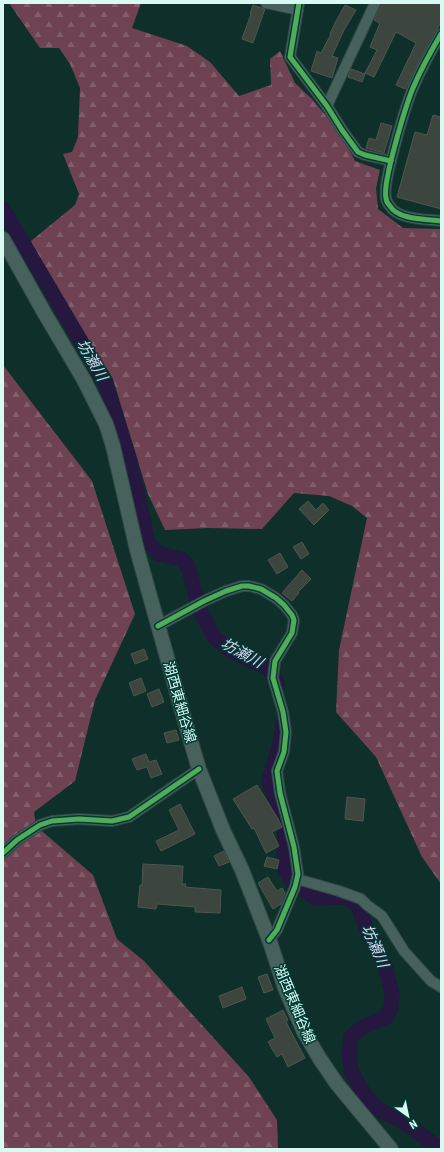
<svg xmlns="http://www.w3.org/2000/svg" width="444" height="1152" viewBox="0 0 444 1152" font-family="'Roboto Condensed','Noto Sans JP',sans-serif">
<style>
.forest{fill:url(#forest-firs)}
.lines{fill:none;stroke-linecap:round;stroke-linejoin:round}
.river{stroke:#25173f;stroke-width:15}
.building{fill:#3d463e;stroke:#4e564d}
.street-casing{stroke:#314844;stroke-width:12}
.secondary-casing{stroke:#314844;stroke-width:16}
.street{stroke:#47615c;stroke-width:10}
.secondary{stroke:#47615c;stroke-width:14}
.cycleway-casing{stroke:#013c34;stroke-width:8}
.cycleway{stroke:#51ab58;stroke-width:5}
.labels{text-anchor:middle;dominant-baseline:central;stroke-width:3;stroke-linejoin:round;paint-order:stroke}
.street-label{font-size:14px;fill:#d9faf2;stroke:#013c34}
.water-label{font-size:15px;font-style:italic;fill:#ddd3f3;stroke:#013c34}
</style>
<defs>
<pattern id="forest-firs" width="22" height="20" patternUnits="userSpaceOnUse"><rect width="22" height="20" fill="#6e4252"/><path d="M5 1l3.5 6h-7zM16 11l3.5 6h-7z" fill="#825e6b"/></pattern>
</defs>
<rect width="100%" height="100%" fill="#0e2f2a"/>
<g class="forest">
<path d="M9,3h132l-9,25 55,18 23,16 29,34 32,-11 -1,-26 10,-8 15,32 17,16 20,24 16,24 7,14 25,9 -4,18 2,21 25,19 37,1 1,1v654l-19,-27 -46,-100 -40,-45 3,-62 28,-132 -15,-12 -23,-10 -35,-3 -32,36 -54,-1 -43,2 -17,-36 -35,-115 -5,-9 -17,-19 -8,-17 -18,-30 -8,-18 -8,-9 -8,-15 -7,-9 -3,-12 44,-36 4,-11 -16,-40 9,-2 6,-15 2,-49 -10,-24 -11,-16h-19z"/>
<path d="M3,365l89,116 43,133 -40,86 -20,81 -41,31 2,14 57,49 24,64 27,22 105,116 28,43 1,29h-275z"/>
</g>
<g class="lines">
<g class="river">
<path d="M3,209l102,173 25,79 18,81 11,12 22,5 7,7 12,44 14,27 17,14 37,17 8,11 1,7"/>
<path d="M283,724v3l-2,12 -12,42 16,42 -1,44 9,16 23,15 30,-1 12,9 9,24 19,39 6,25 -1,14 -5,9 -25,11 -10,9 -2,15 2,19 14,24 13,14 26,13 37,27"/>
</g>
</g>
<g class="building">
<path d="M381,3h55l5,3v16l-20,35 -16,32 -9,-4 20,-42 -20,-11 -22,45 -9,-4 12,-23 -7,-3 10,-24 -6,-3z"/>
<path d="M253,5l12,4 -12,34 -11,-4 9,-25h-1z"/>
<path d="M345,5l11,5 -12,20 -12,26 6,2 -6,20 -21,-7 6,-20 4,2 10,-19h-1l5,-11z"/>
<path d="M351,69l14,5 -3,8 -14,-5z"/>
<path d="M433,115l8,2v92l-44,-12 18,-65 12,3z"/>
<path d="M381,123l11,3 -8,27 -18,-5 3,-10 7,2z"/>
<path d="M308,501l8,9 7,-7 6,7 -15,15 -15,-16z"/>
<path d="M302,542l7,12 -8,5 -8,-12z"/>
<path d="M280,553l8,14 -11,7 -9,-14z"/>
<path d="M302,570l9,9 -13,13 1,1 -7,8 -10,-8z"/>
<path d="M144,649l4,10 -13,5 -4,-10z"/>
<path d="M141,678l5,13 -12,5 -5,-13z"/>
<path d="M159,689l5,13 -12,5 -5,-13z"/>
<path d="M176,730l3,10 -12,3 -3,-10z"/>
<path d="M146,754l3,8 7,-2 6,14 -11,4 -4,-11 -10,3 -5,-11z"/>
<path d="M257,785l20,32 5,10 -10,5 7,14 -13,7 -12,-25 -2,1 -19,-30z"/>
<path d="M347,797l18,2 -2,22 -18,-2z"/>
<path d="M180,804l15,30 -34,17 -5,-10 23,-11 -10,-20z"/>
<path d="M224,851l5,11 -10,4 -5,-10z"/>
<path d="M267,857l12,3 -2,9 -13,-3z"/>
<path d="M143,864l40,2 -1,18h4l-1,3 36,3 -1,23 -25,-1v-5l-38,-3 -1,5 -18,-2 2,-22h2z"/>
<path d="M268,877l9,14 5,-3 3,5 -4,11 -8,5 -15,-26z"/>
<path d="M267,974l6,16 -9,3 -6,-16z"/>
<path d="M242,987l4,12 -23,9 -4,-12z"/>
<path d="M283,1010l5,10 -2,2 19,36 -17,9 -6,-13 -5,3 -9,-15 7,-4 -9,-19z"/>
</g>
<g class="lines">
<defs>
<g id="street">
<path d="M266,3l32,7"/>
<path d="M299,3l-9,54 37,49 15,24 16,22 7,3 26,6"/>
<path d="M441,34c-10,17 -20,35 -28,54 -7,17 -31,95 -27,110 0,2 2,6 4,8 8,14 36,13 51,15"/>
<path d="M327,106l48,-103"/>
<path d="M158,626l46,-25 22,-10 16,-5h7l12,3 15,9 8,7 8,10 2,5 -2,13 -17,28 -2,17 10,34 3,20 -2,20 -7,19 3,22 14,54 4,27 -3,13 -18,43 -8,10"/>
<path d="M3,853l14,-13 23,-15 12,-4 27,-2 33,2 17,-4 70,-48"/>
<path d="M297,879l42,12 22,8 6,6 15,11 22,35 27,30 10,6"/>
</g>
<path id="secondary" d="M3,239l42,75 39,66 22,44 7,22 24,104 49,175 13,44 24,61 19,40 28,72 15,46 19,44 16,27 17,25 54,65"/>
</defs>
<use href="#street" class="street-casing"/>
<use href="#secondary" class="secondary-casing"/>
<use href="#street" class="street"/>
<use href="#secondary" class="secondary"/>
<defs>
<g id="cycleway">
<path d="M299,3l-9,54 37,49 15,24 16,22 7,3 26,6"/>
<path d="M441,34c-10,17 -20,35 -28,54 -7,17 -31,95 -27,110 0,2 2,6 4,8 8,14 36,13 51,15"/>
<path d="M158,626l46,-25 22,-10 16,-5h7l12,3 15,9 8,7 8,10 2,5 -2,13 -17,28 -2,17 10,34 3,20 -2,20 -7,19 3,22 14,54 4,27 -3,13 -18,43 -8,10"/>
<path d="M3,853l14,-13 23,-15 12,-4 27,-2 33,2 17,-4 70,-48"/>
</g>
</defs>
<use href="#cycleway" class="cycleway-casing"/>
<use href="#cycleway" class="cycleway"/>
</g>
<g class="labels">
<g class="street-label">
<text transform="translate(180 702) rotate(74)">湖西東細谷線</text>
<text transform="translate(295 1004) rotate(67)">湖西東細谷線</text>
</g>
<g class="water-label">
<text transform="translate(92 360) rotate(60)">坊瀬川</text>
<text transform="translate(242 653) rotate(29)">坊瀬川</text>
<text transform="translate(375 946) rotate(67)">坊瀬川</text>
</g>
</g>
<rect width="444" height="1152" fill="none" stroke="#d9faf2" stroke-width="8"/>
<g transform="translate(408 1116) rotate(147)" stroke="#013c34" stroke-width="3" paint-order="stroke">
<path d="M0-3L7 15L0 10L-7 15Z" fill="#d9faf2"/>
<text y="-6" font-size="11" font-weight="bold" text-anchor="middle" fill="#d9faf2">N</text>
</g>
</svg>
